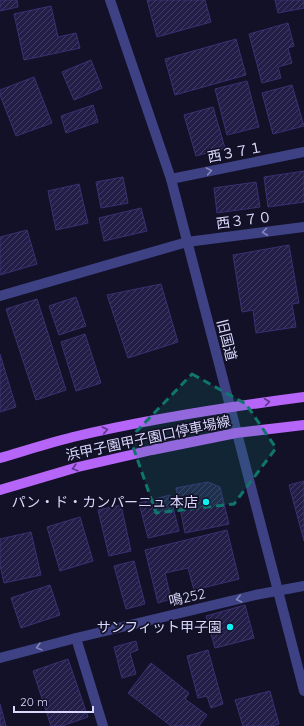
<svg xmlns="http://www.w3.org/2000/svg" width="304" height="726" viewBox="0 0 304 726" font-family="Quicksand,'Noto Sans JP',sans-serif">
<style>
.building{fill:url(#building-hatch);stroke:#393172}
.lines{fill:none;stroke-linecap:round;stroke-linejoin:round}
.minor{stroke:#3e4184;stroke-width:10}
.major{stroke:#b565f8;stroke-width:10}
.oneway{stroke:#8485ba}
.oneway2{stroke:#5c3785}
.marked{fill:#0f766e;fill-opacity:0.2;stroke:#0f766e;stroke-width:3;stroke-dasharray:8 5;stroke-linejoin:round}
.poi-dot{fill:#0ef0f4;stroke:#131127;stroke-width:1.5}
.labels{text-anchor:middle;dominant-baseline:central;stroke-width:3.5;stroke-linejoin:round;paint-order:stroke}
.street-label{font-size:14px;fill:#dad9fd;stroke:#131127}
.poi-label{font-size:14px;fill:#dad9fd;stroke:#131127;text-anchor:end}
</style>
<defs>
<pattern id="building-hatch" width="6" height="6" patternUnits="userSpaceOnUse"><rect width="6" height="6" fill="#231e48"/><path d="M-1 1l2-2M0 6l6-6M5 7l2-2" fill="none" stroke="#423e63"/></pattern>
</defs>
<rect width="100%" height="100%" fill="#131127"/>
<g class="building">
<path d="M0,0h17l1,7 -18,4z"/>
<path d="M147,0h58l6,22 -54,15z"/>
<path d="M275,0h29v8l-26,5z"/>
<path d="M51,6l7,31 18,-4 4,15 -56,12 -10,-46z"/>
<path d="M288,23l6,23 -6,2 4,15 -14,4 3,11 -19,5 -13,-49z"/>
<path d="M236,39l10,36 -71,20 -10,-36z"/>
<path d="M91,60l11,28 -28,12 -12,-28z"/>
<path d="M34,77l18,46 -36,13 -16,-41v-5z"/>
<path d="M247,81l12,46 -32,8 -12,-46z"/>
<path d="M292,85l12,41 -31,8 -11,-41z"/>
<path d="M93,105l5,17 -32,11 -5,-17z"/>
<path d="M213,107l12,41 -29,8 -12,-41z"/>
<path d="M304,171v31l-36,5 -4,-30z"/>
<path d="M123,177l5,26 -27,5 -5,-26z"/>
<path d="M256,182l4,25 -43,6 -3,-25z"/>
<path d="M79,184l9,39 -32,7 -8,-39z"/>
<path d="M141,208l6,23 -43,10 -5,-23z"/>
<path d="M27,230l10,34 -37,11v-38z"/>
<path d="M289,245l10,58 -7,1 4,23 -40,6 -3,-23 -11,2 -9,-57z"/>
<path d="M161,284l17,58 -50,16 -21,-63z"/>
<path d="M76,297l10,29 -27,9 -10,-29z"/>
<path d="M37,299l29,91 -30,10 -30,-91z"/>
<path d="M85,334l16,49 -25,8 -15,-49z"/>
<path d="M0,354l16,53 -16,5z"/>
<path d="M304,481v60l-15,-56z"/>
<path d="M208,482l12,5 9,37 -44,9 -9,-45z"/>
<path d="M170,495l9,36 -31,7 -9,-35z"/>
<path d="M121,505l10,46 -22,5 -11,-46z"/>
<path d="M80,517l13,44 -33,10 -13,-44z"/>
<path d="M227,530l12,49 -45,11 -6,-22 -23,5 6,26 -13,4 -13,-53z"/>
<path d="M31,532l10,43 -37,8 -4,-18v-26z"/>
<path d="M134,561l11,43 -19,5 -12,-43z"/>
<path d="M50,585l10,30 -39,13 -10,-30z"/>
<path d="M245,605l9,33 -39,10 -9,-32z"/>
<path d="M136,641l2,9 -8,3 6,21 -14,4 -8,-31z"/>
<path d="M208,650l15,54 -12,4 -4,-12 -9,2 -11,-42z"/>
<path d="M68,659l20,58 -26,9h-11l-18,-55z"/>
<path d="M151,663l38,30 -4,6 22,16 -8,11h-28l-43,-33z"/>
<path d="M270,691l9,33 -7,2h-29l-8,-26z"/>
<path d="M0,704l6,22h-6z"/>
</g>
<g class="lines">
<g class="minor">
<path d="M110,0l61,179 133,512"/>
<path d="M171,179l133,-27"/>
<path d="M0,296l187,-54 117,-15"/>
<path d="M76,638l27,88"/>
<path d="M0,658l76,-20 179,-43 49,-9"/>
</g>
<g class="major">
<path d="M0,458c24,-7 49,-15 73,-21 76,-18 154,-30 231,-40"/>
<path d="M0,490l78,-23 74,-17 84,-17 68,-8"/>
</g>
</g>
<defs><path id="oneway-chevron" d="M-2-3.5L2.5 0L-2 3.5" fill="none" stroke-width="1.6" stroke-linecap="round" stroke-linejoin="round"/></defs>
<g class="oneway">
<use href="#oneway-chevron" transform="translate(209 171) rotate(-11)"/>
<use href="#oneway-chevron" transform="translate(265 232) rotate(173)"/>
<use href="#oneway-chevron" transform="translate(239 599) rotate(167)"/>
<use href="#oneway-chevron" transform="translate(39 647) rotate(165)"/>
</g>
<g class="oneway2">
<use href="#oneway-chevron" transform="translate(267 402) rotate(-8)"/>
<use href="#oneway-chevron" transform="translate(105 430) rotate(-12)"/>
<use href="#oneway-chevron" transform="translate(75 468) rotate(164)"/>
</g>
<path class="marked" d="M192,374l54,30 30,44 -42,56 -78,9 -26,-75z"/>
<g class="poi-dot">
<circle cx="206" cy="502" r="4"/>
<circle cx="230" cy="627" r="4"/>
</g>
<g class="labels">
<g class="street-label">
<text transform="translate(235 152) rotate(-11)">西３７１</text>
<text transform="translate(244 220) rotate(-7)">西３７０</text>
<text transform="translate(227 340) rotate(76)">旧国道</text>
<text transform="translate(148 438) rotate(-12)">浜甲子園甲子園口停車場線</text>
<text transform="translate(187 597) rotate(-13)">鳴252</text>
</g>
<g class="poi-label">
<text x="198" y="502">パン・ド・カンパーニュ 本店</text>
<text x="222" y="627">サンフィット甲子園</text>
</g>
</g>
<path d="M14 706v6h79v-6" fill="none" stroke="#dad9fd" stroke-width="2"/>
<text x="20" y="706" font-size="12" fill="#dad9fd" stroke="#131127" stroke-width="3" paint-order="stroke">20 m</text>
</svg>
